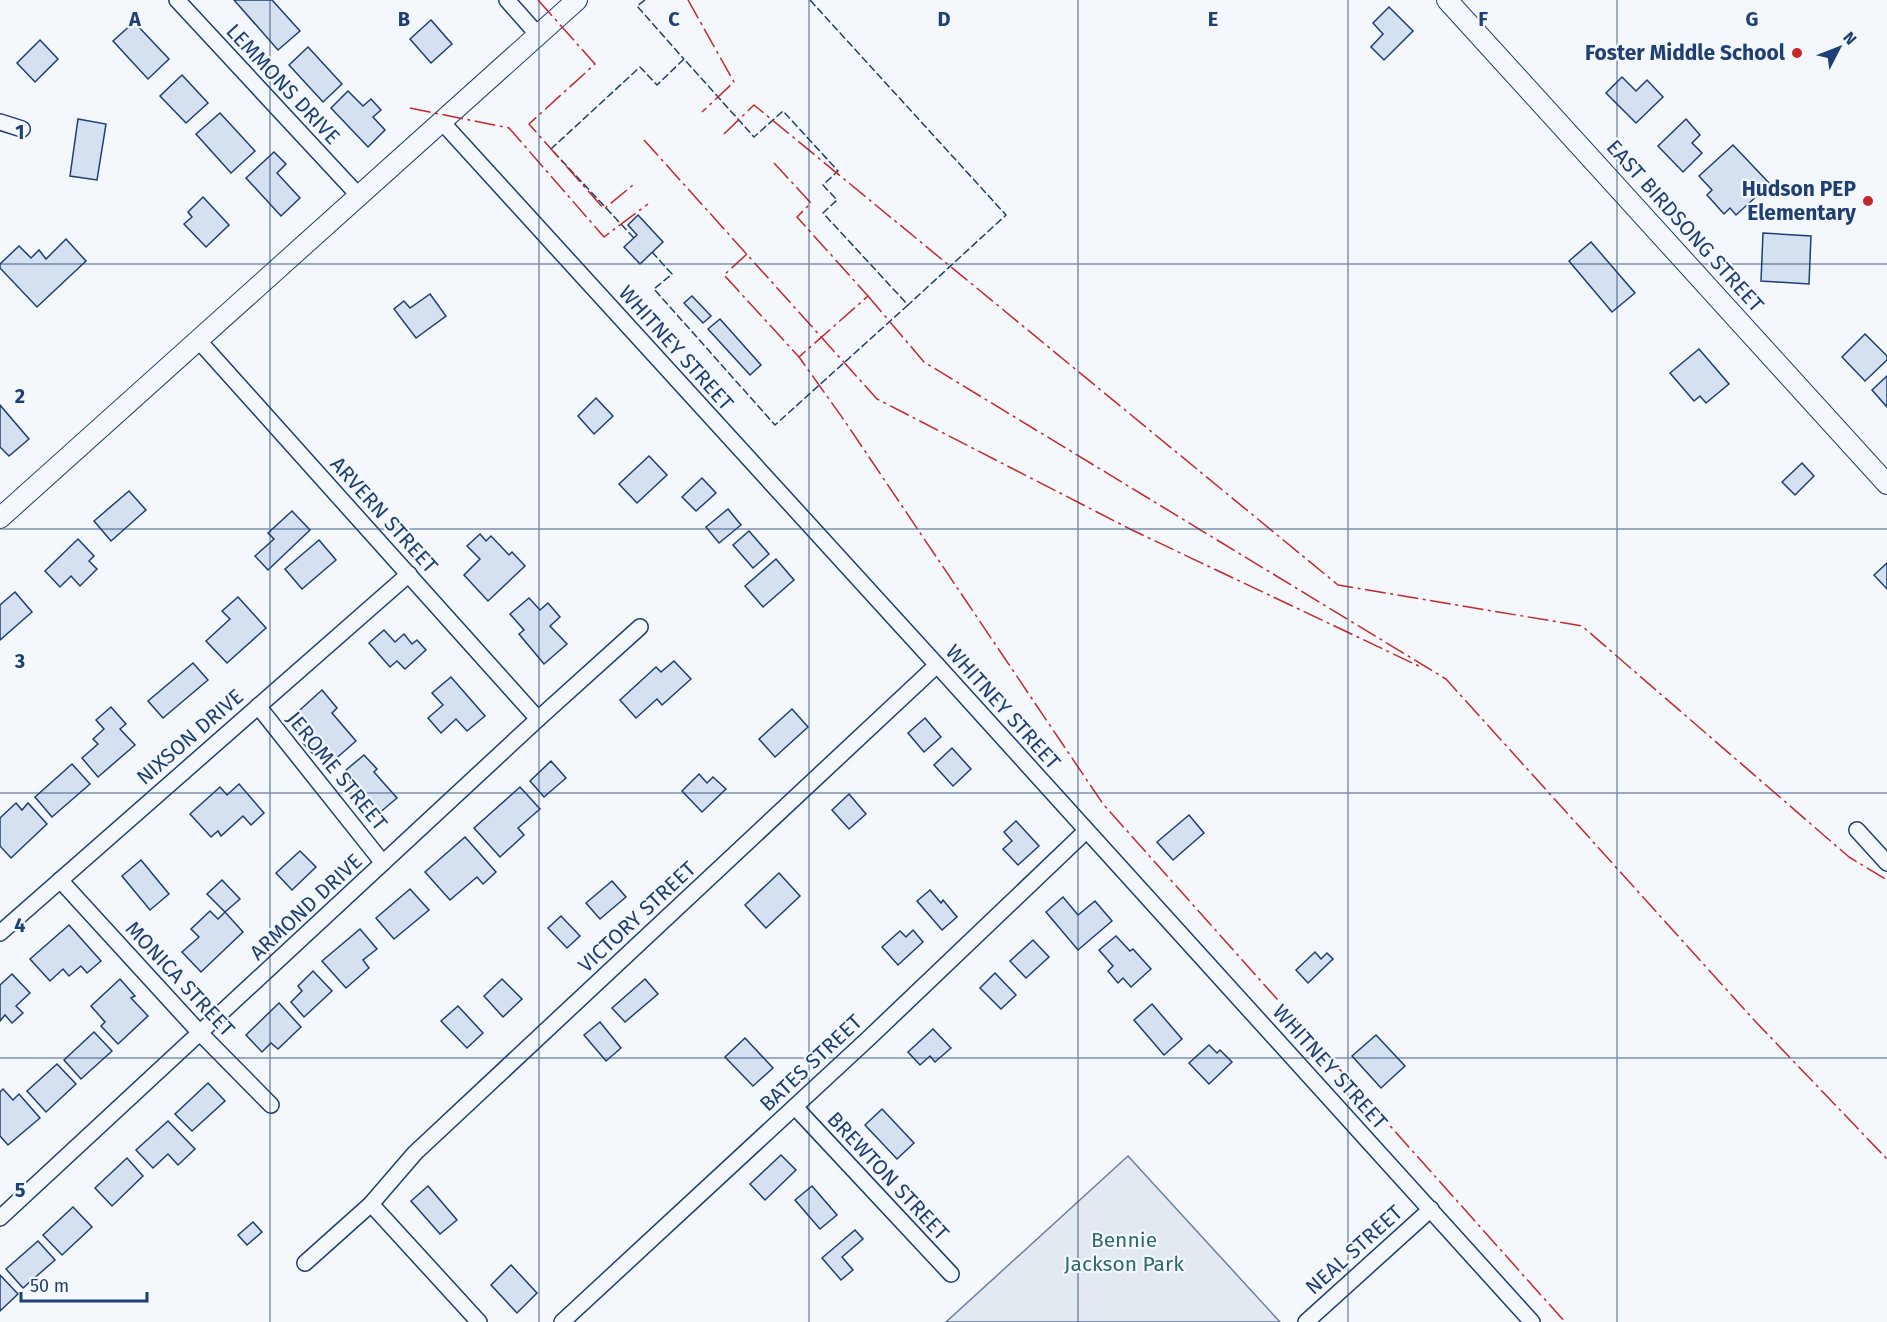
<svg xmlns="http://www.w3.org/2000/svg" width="1887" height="1322" viewBox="0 0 1887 1322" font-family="'Fira Sans',sans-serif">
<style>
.green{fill:#e3e9f0;stroke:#687fa3;stroke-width:1.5}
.building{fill:#d5e0f0;stroke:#1d3f73;stroke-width:1.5}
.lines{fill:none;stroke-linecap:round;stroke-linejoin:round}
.minor-casing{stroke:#1d3f73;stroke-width:18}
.tertiary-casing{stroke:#1d3f73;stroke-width:22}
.minor{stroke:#f4f7fb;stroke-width:15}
.tertiary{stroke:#f4f7fb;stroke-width:20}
.fence{stroke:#1d3f73;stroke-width:1.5;stroke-dasharray:8 3;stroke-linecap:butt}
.power{stroke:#c62828;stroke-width:1.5;stroke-dasharray:21 4.5 3 4.5;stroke-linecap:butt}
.grid{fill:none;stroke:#1d3f73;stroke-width:1.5;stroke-opacity:0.55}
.poi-dot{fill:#c62828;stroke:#f4f7fb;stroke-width:2}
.labels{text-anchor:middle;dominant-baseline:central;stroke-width:4.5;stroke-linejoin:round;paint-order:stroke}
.poi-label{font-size:21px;font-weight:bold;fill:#1d3f73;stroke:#f4f7fb;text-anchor:end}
.street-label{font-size:21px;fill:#1d3f73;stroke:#f4f7fb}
.park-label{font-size:21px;fill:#2c6c60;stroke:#f4f7fb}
.grid-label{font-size:20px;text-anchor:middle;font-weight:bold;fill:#1d3f73;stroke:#f4f7fb;stroke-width:4.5;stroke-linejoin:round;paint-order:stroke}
</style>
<rect width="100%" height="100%" fill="#f4f7fb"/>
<path class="green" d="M1128,1156l152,166h-334z"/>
<g class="building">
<path d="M234,0h38l28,31 -22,19z"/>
<path d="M1389,7l24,24 -29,29 -13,-13 12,-13 -10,-11z"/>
<path d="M431,20l21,24 -21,19 -21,-24z"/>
<path d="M134,22l35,37 -21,20 -35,-38z"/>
<path d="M40,40l18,19 -23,23 -18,-19z"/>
<path d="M308,47l34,37 -19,18 -34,-37z"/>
<path d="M182,75l26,28 -22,20 -26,-27z"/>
<path d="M1622,77l14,14 11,-11 16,17 -27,26 -30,-30z"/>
<path d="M348,91l15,15 8,-7 10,11 -8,7 12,13 -17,17 -37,-39z"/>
<path d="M220,113l35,38 -24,22 -35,-39z"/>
<path d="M78,119l28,5 -9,56 -27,-4z"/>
<path d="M1686,119l14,16 -8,8 10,10 -19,19 -25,-26z"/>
<path d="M1733,145l37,39 -34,31 -6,-7 -6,6 -17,-19 5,-5 -13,-14z"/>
<path d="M274,152l12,12 -9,9 23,25 -19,18 -35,-38z"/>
<path d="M203,197l26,28 -23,22 -22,-23 8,-7 -4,-5z"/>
<path d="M638,215l25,27 -23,22 -16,-17 13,-12 -9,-10z"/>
<path d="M1763,233l48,3 -2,48 -48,-3z"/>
<path d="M66,239l20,22 -49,46 -37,-39v-4l19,-18 12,12 8,-8 7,9z"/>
<path d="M1591,242l44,51 -23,19 -43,-51z"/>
<path d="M430,294l16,22 -30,22 -22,-29 10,-8 6,7z"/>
<path d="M692,296l19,20 -8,7 -19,-20z"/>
<path d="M720,319l41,46 -11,10 -42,-46z"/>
<path d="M1865,334l22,22v4l-22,21 -23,-24z"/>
<path d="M1699,349l30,35 -23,19 -6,-7 -6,5 -24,-28z"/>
<path d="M1887,376v31l-15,-17z"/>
<path d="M596,398l17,18 -19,18 -16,-18z"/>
<path d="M0,405l29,34 -20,17 -9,-9z"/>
<path d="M649,456l18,19 -30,28 -18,-19z"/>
<path d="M1802,463l12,13 -19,19 -13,-13z"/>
<path d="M702,478l14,15 -20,18 -14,-14z"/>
<path d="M129,491l17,19 -35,31 -17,-20z"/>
<path d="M728,509l13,16 -22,18 -13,-16z"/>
<path d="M292,511l18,19 -42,40 -13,-14 19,-17 -6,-6z"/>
<path d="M749,531l20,23 -16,14 -20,-23z"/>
<path d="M480,534l6,7 5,-5 18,19 3,-3 13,14 -37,35 -24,-26 16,-16 -13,-13z"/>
<path d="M78,539l16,17 -5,5 8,8 -17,17 -9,-10 -11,11 -15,-16z"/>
<path d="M319,540l17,20 -34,29 -17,-20z"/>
<path d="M776,559l18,21 -31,27 -18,-21z"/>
<path d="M1887,563v26l-13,-14z"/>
<path d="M15,592l17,20 -32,28v-35z"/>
<path d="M238,597l28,31 -39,35 -21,-22 24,-22 -8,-8z"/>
<path d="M529,598l11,12 8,-7 12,14 -10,9 17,18 -23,20 -25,-30 5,-4 -14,-16z"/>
<path d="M384,630l11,12 9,-8 8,10 5,-4 9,10 -21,19 -8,-8 -7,6 -21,-24z"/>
<path d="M674,661l17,18 -29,26 -5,-6 -21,19 -16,-18 36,-33 5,5z"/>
<path d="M193,663l15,17 -45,38 -15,-17z"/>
<path d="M451,677l34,39 -18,15 -11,-12 -15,14 -13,-15 15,-13 -11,-12z"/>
<path d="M322,690l15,18 -5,5 24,28 -24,21 -12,-13 -6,6 -11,-12 6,-5 -18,-20z"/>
<path d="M111,707l15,17 -6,5 15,16 -37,32 -16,-19 16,-14 -5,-5 11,-10 -8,-9z"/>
<path d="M792,709l16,18 -33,30 -16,-18z"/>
<path d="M925,718l16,19 -17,15 -16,-19z"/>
<path d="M952,748l19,21 -18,17 -19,-21z"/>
<path d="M364,755l13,14 -3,3 23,26 -19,16 -28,-33 4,-3 -8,-8z"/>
<path d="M551,761l15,17 -22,19 -14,-16z"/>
<path d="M72,764l18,20 -38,33 -17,-20z"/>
<path d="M699,774l8,9 6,-6 13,12 -24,23 -20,-21z"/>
<path d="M239,784l25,29 -13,12 -8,-9 -22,20 -3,-5 -7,6 -21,-23 30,-27 7,8z"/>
<path d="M520,787l20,22 -22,19 6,7 -24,22 -26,-29z"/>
<path d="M849,794l17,20 -17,15 -17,-19z"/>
<path d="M16,803l6,7 6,-7 19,21 -36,34 -11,-12v-28z"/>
<path d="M1189,815l15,18 -31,27 -16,-18z"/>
<path d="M1016,821l23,25 -21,19 -15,-16 9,-8 -8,-9z"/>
<path d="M465,837l31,35 -13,12 -6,-7 -27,23 -25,-28z"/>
<path d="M300,851l16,16 -24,23 -16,-17z"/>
<path d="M141,860l28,34 -19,16 -28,-34z"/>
<path d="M779,873l21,23 -34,32 -21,-23z"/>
<path d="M222,880l18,19 -15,13 -18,-18z"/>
<path d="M612,881l14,16 -26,22 -14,-16z"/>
<path d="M410,889l19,21 -35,29 -18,-21z"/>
<path d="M930,890l11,13 2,-3 14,17 -15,13 -25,-29z"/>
<path d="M1063,897l15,18 17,-14 17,20 -34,29 -32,-38z"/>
<path d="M210,911l8,8 7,-7 18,20 -42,40 -19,-20 17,-15 -8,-8z"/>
<path d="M561,916l19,20 -13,12 -19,-20z"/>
<path d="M69,925l32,36 -14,12 -6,-7 -12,10 -6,-7 -13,12 -20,-22z"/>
<path d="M360,929l17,20 -14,11 6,8 -23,20 -24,-27z"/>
<path d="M913,930l10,12 -25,23 -16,-18 18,-16 6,6z"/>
<path d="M1116,936l14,15 3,-2 18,20 -20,18 -8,-9 -5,5 -10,-12 5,-5 -14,-16z"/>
<path d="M1033,940l16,17 -23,21 -16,-17z"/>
<path d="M1315,952l6,7 6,-6 6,6 -25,24 -12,-13z"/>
<path d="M313,971l19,20 -28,26 -13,-15 11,-11 -4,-5z"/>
<path d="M995,973l21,22 -15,14 -21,-21z"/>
<path d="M12,974l18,19 -14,13 7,7 -11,10 -7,-8 -5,6v-36z"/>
<path d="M120,979l15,17 -4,2 17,18 -30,28 -17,-18 4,-4 -14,-16z"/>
<path d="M502,979l20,20 -19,18 -19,-21z"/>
<path d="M645,979l13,15 -33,28 -13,-14z"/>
<path d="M279,1003l22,24 -23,22 -7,-6 -9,9 -16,-17z"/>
<path d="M1152,1004l30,35 -18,16 -30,-35z"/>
<path d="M458,1006l25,27 -16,15 -26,-27z"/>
<path d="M600,1022l21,26 -15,13 -22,-26z"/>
<path d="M933,1029l18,19 -16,14 -5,-6 -10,9 -12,-13z"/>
<path d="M94,1032l18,19 -31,28 -17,-19z"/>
<path d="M1376,1035l29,31 -24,22 -29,-32z"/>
<path d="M745,1038l28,30 -20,18 -28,-29z"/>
<path d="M1209,1045l8,8 3,-3 12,12 -23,22 -20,-21z"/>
<path d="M57,1064l19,20 -30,28 -19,-21z"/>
<path d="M208,1083l17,18 -33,30 -17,-17z"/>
<path d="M3,1089l10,11 6,-6 21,24 -32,27 -8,-9v-44z"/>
<path d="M882,1109l32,34 -17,16 -32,-34z"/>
<path d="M168,1121l27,28 -17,16 -10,-11 -15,14 -17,-18z"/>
<path d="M781,1155l15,15 -31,30 -15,-16z"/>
<path d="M127,1158l16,18 -31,30 -17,-18z"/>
<path d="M428,1186l29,34 -17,14 -29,-33z"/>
<path d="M812,1186l25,29 -17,14 -25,-29z"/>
<path d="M73,1207l19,20 -30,28 -19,-20z"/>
<path d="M253,1222l9,10 -15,13 -9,-10z"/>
<path d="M855,1230l8,9 -21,18 11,13 -12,10 -19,-22z"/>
<path d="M38,1241l17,19 -32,28 -17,-19z"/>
<path d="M511,1265l26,28 -20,20 -26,-28z"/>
<path d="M0,1275l18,19 -18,17z"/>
</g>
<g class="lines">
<defs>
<g id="minor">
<path d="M177,0l182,196"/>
<path d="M507,0l31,35"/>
<path d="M0,122l22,7"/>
<path d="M442,122l495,543 595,657"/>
<path d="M199,341l339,378"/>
<path d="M258,706l125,157"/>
<path d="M1857,830l30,33"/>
<path d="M60,880l140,153 71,72"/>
<path d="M0,933l409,-359"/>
<path d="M795,1107l156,167"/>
<path d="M371,1204l108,118"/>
<path d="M0,1218l538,-499 102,-92"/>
<path d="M305,1263l66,-59 44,-51 522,-488"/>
<path d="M562,1322l307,-284 217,-207"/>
<path d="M1306,1322l125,-113"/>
</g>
<g id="tertiary">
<path d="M1447,0l440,484"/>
<path d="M0,518l577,-518"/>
</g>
</defs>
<use href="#minor" class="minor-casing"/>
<use href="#tertiary" class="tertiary-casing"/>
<use href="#minor" class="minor"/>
<use href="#tertiary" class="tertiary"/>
<g class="fence">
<path d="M645,0l-8,6 47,53"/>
<path d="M810,0l196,215 -98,90"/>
<path d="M634,238l-83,-89 89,-82 17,18 27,-26 70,78 29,-26 55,60 -15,14 14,15 -14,13 85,92 -133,120 -121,-136 18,-15 -20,-22"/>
</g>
<g class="power">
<path d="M538,0l57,64 -66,60 75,85 29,-24"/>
<path d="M688,0l46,82 -32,30"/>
<path d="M410,108l99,20 95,109 44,-33"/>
<path d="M724,134l30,-29 584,480 244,41 267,231 38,23"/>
<path d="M644,140l233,259 255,131 291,138"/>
<path d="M774,163l37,40 -14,14 71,79 -69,61"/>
<path d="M747,254l-23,21 75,82 45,63 259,384 462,518"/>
<path d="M868,296l56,66 522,317 308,341 133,139"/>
</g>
</g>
<path class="grid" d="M270,0v1322M539,0v1322M809,0v1322M1078,0v1322M1348,0v1322M1617,0v1322M0,264h1887M0,529h1887M0,793h1887M0,1058h1887"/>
<g class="poi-dot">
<circle cx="1797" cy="53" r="6"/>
<circle cx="1868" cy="201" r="6"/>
</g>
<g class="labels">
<g class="poi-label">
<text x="1785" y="53">Foster Middle School</text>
<text x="1856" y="189">Hudson PEP<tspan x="1856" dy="24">Elementary</tspan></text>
</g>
<g class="street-label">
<text transform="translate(283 84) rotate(47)">LEMMONS DRIVE</text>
<text transform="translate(1685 226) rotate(48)">EAST BIRDSONG STREET</text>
<text transform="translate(676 348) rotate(48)">WHITNEY STREET</text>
<text transform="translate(384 515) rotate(48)">ARVERN STREET</text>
<text transform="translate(1003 707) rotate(48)">WHITNEY STREET</text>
<text transform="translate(190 737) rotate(-41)">NIXSON DRIVE</text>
<text transform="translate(337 771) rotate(51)">JEROME STREET</text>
<text transform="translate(306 907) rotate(-43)">ARMOND DRIVE</text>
<text transform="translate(637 917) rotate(-43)">VICTORY STREET</text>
<text transform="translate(180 979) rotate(47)">MONICA STREET</text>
<text transform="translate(811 1063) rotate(-43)">BATES STREET</text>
<text transform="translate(1330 1067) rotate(48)">WHITNEY STREET</text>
<text transform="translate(888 1176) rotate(47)">BREWTON STREET</text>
<text transform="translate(1354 1250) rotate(-42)">NEAL STREET</text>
</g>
<g class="park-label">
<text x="1124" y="1240">Bennie<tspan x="1124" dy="24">Jackson Park</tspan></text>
</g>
</g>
<g class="grid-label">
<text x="135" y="26">A</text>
<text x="404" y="26">B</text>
<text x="674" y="26">C</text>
<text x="944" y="26">D</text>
<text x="1213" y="26">E</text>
<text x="1483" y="26">F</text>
<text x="1752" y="26">G</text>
<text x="20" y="139">1</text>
<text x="20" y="403">2</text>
<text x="20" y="668">3</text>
<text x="20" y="932">4</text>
<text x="20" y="1197">5</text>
</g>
<g transform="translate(1839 48) rotate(48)" stroke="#f4f7fb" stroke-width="4.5" paint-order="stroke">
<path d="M0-4.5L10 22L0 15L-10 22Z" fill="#1d3f73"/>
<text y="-9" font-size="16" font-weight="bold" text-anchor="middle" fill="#1d3f73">N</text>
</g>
<path d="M21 1292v9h126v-9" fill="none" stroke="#1d3f73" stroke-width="3"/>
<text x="30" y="1292" font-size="18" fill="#1d3f73" stroke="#f4f7fb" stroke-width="4.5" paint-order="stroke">50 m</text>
</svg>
